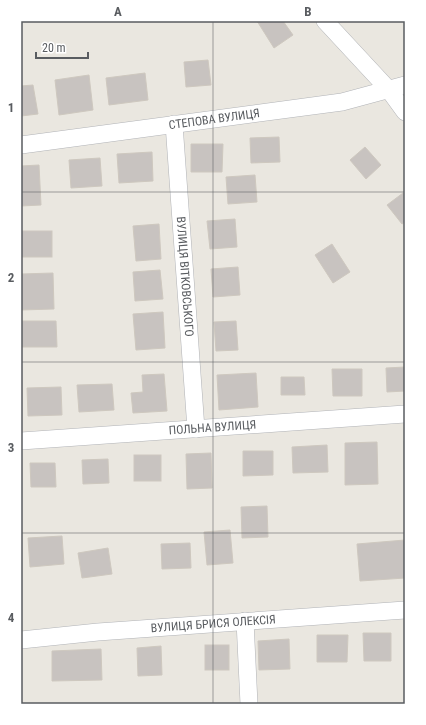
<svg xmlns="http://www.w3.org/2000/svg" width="426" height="725" viewBox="0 0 426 725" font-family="'Roboto Condensed',sans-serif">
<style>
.building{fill:#c8c3c0;stroke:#cec8bf}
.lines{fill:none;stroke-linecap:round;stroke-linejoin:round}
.minor-casing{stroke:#b1b3b7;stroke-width:18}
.minor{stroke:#fff;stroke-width:17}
.grid{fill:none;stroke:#595c60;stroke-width:1;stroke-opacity:0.55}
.labels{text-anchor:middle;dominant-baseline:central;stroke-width:3;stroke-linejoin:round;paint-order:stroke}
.street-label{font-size:12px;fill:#595c60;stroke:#fff}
.neatline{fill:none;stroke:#595c60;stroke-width:1.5}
.grid-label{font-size:13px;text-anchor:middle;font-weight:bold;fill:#595c60}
</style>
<rect width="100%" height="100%" fill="#eae7e0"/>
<g class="building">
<path d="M257,21h26l10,14 -19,13z"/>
<path d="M208,60l3,25 -25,2 -2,-25z"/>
<path d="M145,73l3,27 -39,5 -3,-27z"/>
<path d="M89,75l4,35 -34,5 -4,-35z"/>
<path d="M33,85l5,29 -17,2v-30z"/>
<path d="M279,137l1,25 -29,1 -1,-25z"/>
<path d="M191,144h32l-1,28h-31z"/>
<path d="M365,147l16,18 -15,14 -16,-19z"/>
<path d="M152,152l1,29 -34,2 -2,-29z"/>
<path d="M100,158l2,28 -31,2 -2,-28z"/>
<path d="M39,165l2,40 -20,1v-40z"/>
<path d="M255,175l2,27 -29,2 -2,-27z"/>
<path d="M403,193l2,2v27l-3,2 -15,-19z"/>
<path d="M235,219l2,28 -27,2 -3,-28z"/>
<path d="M159,224l2,35 -25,2 -3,-35z"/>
<rect x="21" y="231" width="31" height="26"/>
<path d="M332,244l18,28 -17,11 -18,-28z"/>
<path d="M238,267l2,28 -27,2 -2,-28z"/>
<path d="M160,270l3,29 -28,2 -2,-29z"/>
<path d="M53,273l1,36 -33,1v-36z"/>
<path d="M163,312l2,36 -29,2 -3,-36z"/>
<path d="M22,321h34l1,26h-35z"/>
<path d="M236,321l2,29 -22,1 -2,-29z"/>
<path d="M405,367v24l-18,1 -1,-24z"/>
<path d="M332,369h30v27h-29z"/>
<path d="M256,373l2,34 -39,3 -2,-35z"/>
<path d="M164,374l3,37 -34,2 -2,-20 12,-1 -1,-17z"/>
<path d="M281,377h23l1,18h-24z"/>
<path d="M112,384l2,26 -35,2 -2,-27z"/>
<path d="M61,387l1,28 -34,1 -1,-28z"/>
<rect x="404" y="441" width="1" height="28"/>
<path d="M377,442l1,42 -33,1v-42z"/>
<path d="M327,445l1,27 -35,1 -1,-26z"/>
<path d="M243,451h30v24l-30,1z"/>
<path d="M211,453l1,35 -25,1 -1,-35z"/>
<rect x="134" y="455" width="27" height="26"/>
<path d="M108,459l1,24 -26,1 -1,-24z"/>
<path d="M30,463h25l1,24h-25z"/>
<path d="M267,506l1,31 -26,1 -1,-31z"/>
<path d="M230,530l3,33 -26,2 -3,-33z"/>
<path d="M62,536l2,28 -34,3 -2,-29z"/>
<path d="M405,540v38l-45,3 -3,-37z"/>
<path d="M190,543l1,25 -29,1 -1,-25z"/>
<path d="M108,548l4,26 -30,4 -4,-25z"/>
<path d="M363,633h28v28h-27z"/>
<path d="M317,635h31l-1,27h-30z"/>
<path d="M289,639l1,30 -31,1 -1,-29z"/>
<rect x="205" y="645" width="24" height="25"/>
<path d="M161,646l1,29 -24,1 -1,-28z"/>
<path d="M101,649l1,31 -50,1v-30z"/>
</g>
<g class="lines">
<defs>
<g id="minor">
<path d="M325,21l64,69 16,22"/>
<path id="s1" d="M174,124l22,305"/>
<path id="s2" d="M21,145l321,-43 63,-17"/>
<path id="s3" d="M21,441l384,-27"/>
<path d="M245,621l4,83"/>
<path id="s4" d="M21,640l77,-8 307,-22"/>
</g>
</defs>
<use href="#minor" class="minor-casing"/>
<use href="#minor" class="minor"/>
</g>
<path class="grid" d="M213,21v683M21,192h384M21,362h384M21,533h384"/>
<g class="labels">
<g class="street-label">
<text stroke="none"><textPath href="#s2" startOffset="195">СТЕПОВА ВУЛИЦЯ</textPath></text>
<text stroke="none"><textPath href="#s1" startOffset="153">ВУЛИЦЯ ВІТКОВСЬКОГО</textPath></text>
<text stroke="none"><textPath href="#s3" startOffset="192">ПОЛЬНА ВУЛИЦЯ</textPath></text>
<text stroke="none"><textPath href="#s4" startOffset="193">ВУЛИЦЯ БРИСЯ ОЛЕКСІЯ</textPath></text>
</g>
</g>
<rect width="426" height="725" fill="none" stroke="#ffffff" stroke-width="44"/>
<path d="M36 52v6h52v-6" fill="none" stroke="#595c60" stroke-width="2"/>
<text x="42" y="52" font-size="12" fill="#595c60" stroke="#ffffff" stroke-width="3" paint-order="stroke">20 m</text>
<rect x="22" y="22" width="382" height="681" class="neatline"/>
<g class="grid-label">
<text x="118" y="16">A</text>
<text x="308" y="16">B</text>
<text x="11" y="112">1</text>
<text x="11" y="282">2</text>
<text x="11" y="452">3</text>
<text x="11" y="622">4</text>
</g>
</svg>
